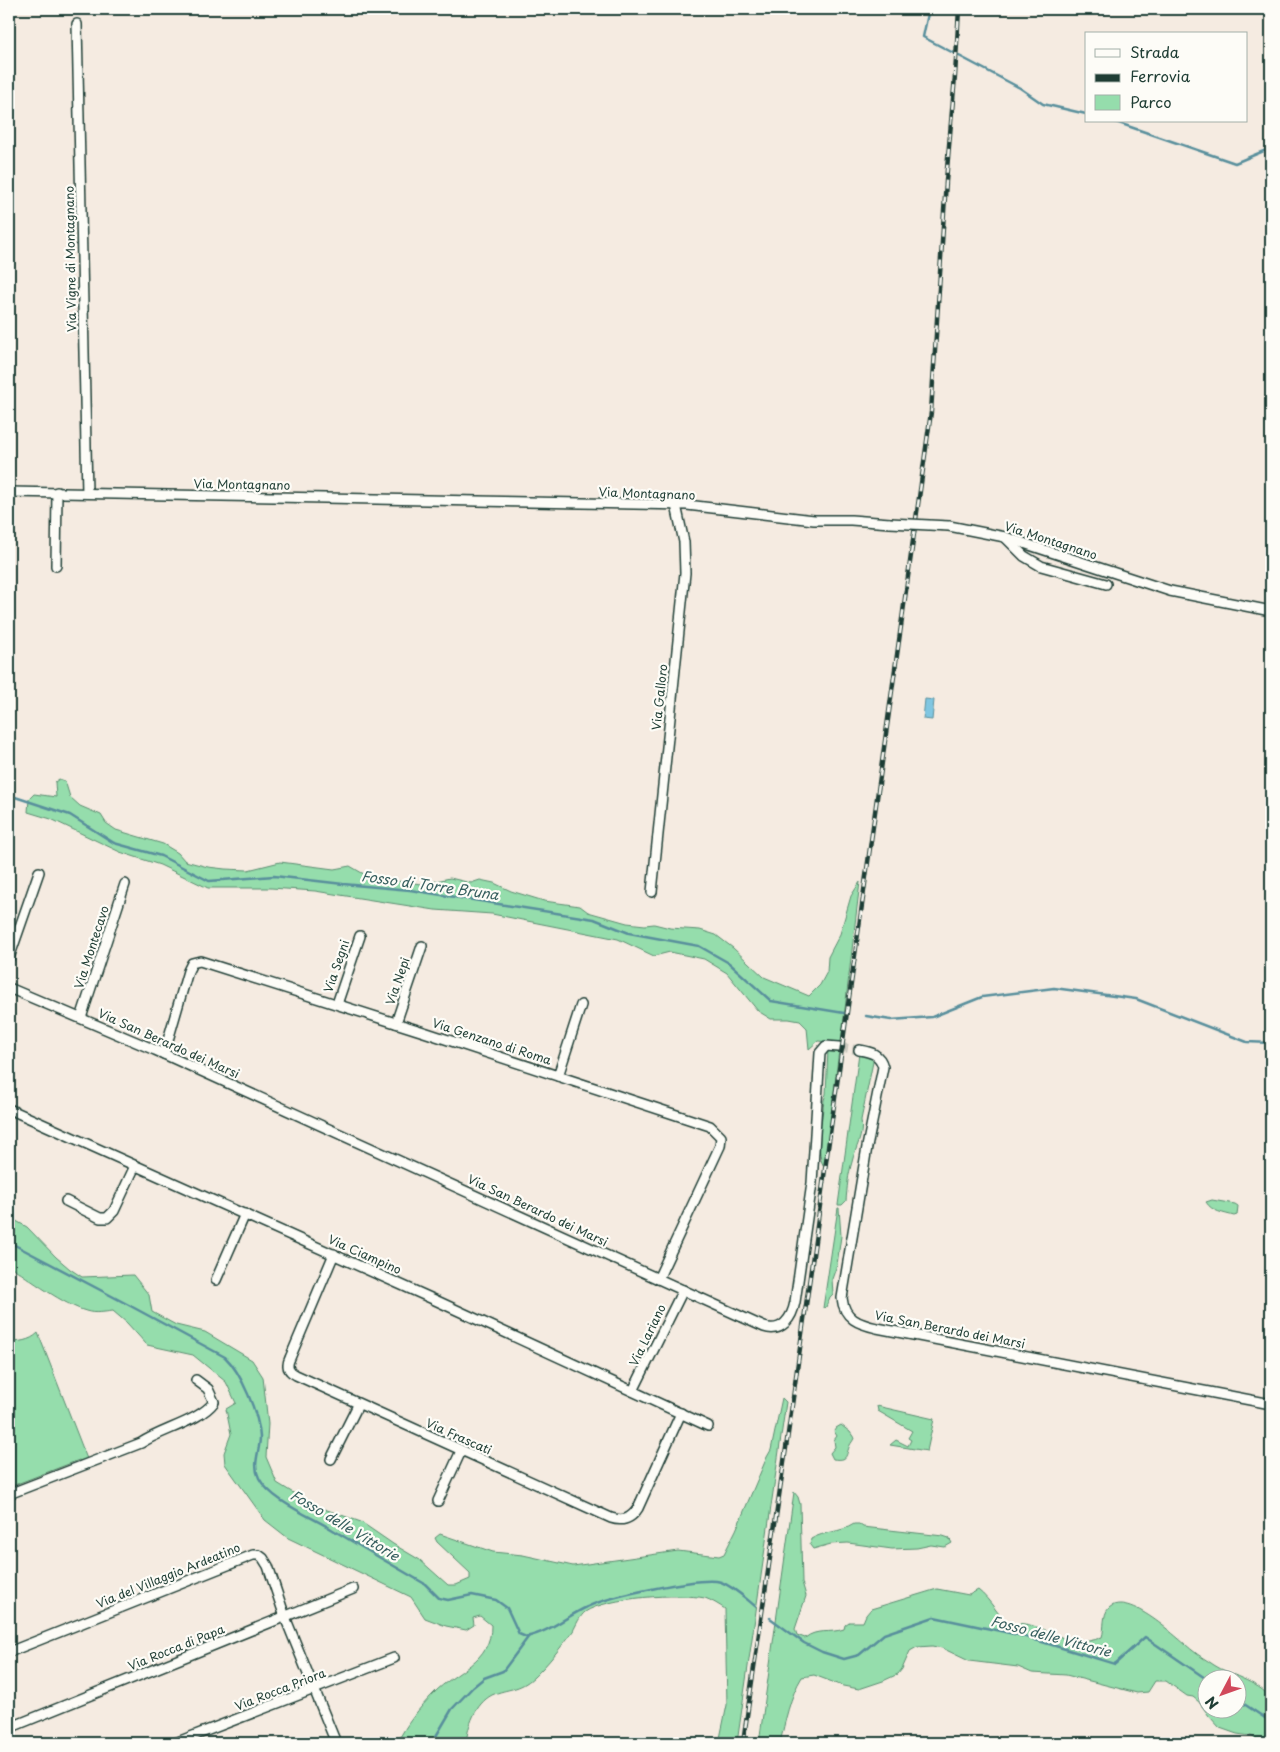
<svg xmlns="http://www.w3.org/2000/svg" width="1280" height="1752" viewBox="0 0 1280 1752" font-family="'Playpen Sans',sans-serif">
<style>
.green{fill:#95ddac;stroke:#5a8d70;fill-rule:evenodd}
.water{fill:#80c6e1;stroke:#598f9c}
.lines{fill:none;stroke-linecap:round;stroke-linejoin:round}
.stream{stroke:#598f9c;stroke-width:2.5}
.minor-tunnel{stroke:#cac8be;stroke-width:9;stroke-dasharray:9 4.5;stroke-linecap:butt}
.minor-casing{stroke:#1f3d34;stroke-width:12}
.minor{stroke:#fdfcf7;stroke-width:9}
.rail-casing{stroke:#1f3d34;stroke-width:4.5}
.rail{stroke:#fdfcf7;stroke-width:2.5;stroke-dasharray:8;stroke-linecap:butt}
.minor-bridge-casing{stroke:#1f3d34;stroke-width:12;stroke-linecap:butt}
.minor-bridge{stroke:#fdfcf7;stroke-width:9}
.labels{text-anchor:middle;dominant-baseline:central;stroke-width:4.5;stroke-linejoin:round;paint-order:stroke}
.street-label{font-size:12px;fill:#1f3d34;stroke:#fdfcf7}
.water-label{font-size:14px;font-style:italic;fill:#375f5f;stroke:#fdfcf7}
</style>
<rect width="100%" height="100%" fill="#f5ebe1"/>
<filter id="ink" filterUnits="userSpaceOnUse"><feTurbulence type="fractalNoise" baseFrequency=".02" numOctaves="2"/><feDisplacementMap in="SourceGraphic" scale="10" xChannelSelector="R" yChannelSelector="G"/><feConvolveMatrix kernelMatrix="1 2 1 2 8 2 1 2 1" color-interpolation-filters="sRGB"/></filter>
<g filter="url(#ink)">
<g class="green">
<path d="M59,779l6,2 5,16 10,9 21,9 5,8 10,7 47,14 15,9 7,8 23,6 17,2 23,1 32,-8 54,7 16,-3 12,7 17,6 43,5 28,-6 21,5 9,-3 14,3 17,8 33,10 36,5 8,6 39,11 18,2 9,-1 16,4 30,2 16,5 17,13 31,29 45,19 11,-11 7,-13 1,-15 12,-23 11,-38 9,-14 -19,161 -23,-2 -9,8 -2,-21 -7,-7 -11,-2h-18l-13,-8 -31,-38 -23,-14 -34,-7 -16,4 -36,-17 -126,-25 -57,-4 -120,-19 -44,-3h-63l-48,-23 -40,-13 -69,-33 -23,-7 1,-13 5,-5 22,3 -1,-15z"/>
<path d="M828,1049l11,1 -14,117c-11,-9 -2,-53 -1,-67l2,-6z"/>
<path d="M859,1053l14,4v5l-12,58c3,16 -6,28 -9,42 -4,13 -5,26 -6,39l-4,4h-4z"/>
<path d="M1212,1200l23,4 3,2 -1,9 -3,1c-10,-3 -22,-4 -28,-14z"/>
<path d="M838,1208h1l2,28 -4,29 -5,14 1,15 -3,3 -4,10 -3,1z"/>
<path d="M9,1217l18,10 29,30 14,12 12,8 51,-2 16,20 3,17 24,13 29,7 47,28 11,17 5,47 -2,33 11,26 36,22 48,17 32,22 27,16 28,25h8l14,-6v-6l-33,-31 -2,-4 5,-4 53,18 30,3 50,11 105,-15 41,5 5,-2 12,-24 31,-73 4,-7 11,-52 4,4 -49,341h-18l8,-38 -2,-96c-6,-4 -14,-9 -20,-11 -26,-5 -98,-1 -120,14 -5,4 -9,13 -12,19 -12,16 -25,33 -39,46 -15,14 -26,11 -42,18 -17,9 -24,31 -26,48h-69c9,-18 22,-35 37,-50 21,-22 58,-31 57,-68l-11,-9 -7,2 1,7 -8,5 -20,-4 -21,-8 -14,-21 -123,-59 -23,-18 -40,-56 -1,-11 7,-19 -5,-25 10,-6 -10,-21 -33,-27 -46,-10 -20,-22 -14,-12c-9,1 -18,3 -27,0 -22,-6 -57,-32 -77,-46z"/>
<path d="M38,1333l49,126 -5,3 -3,-2 -70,27v-145c9,0 21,-1 29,-9z"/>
<path d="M877,1406l57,13 -7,32 -37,-6 6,-5 12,6 3,-6 -3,-2 4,-7 -34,-20z"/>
<path d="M841,1425l9,7 4,6c-1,3 -3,5 -4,7 -5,11 -1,16 -17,14l-3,-6 5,-6 -1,-7 3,-4 -3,-5 2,-3z"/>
<path d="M794,1492l4,5 2,7 2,78 4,14 -11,33 2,6 8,3c12,-10 25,-4 39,-9l1,-4 4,-3h14l3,-7 5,-6 66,-20 32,6 9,-5c13,10 19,25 32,35 30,-9 55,29 92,12 3,-9 0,-22 7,-29 19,-18 68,30 83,42 7,6 15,10 22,15 15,10 52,19 57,36 3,7 0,33 0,42h-9l-11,-7 -14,-2 -17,-6 -11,-12 -10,-14 -6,-5 -6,-1 -21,-15h-11l-7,11 -11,1 -71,-18 -34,-2 -14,-6 -49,-6 -27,-13 -10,-2 -15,1 -7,4 -8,18 -4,5 -15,7 -24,8 -16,-3 -29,-11 -12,2c-12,19 -17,45 -22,66h-21zM1208,1680h30v30h-30z"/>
<path d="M854,1524h5l4,3 80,9 6,2 3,5 -7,4 -14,-2 -14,3 -25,1 -44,-6 -17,1 -18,5 -3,-4 1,-6c13,-8 29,-6 43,-15z"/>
</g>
<path class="water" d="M925,699l9,1 -2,20 -9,-1z"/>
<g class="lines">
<g class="stream">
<path d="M929,9l-6,28 97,51 23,16 43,10"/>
<path d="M1113,121l122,42 36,-15"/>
<path d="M9,795l61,20 44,28 47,13 48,25 65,-5 69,8 67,6 184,29 35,14 70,13 30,17 42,38 73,12"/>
<path d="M866,1016l25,4 41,-3 50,-20 72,-9 82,11 111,43 24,1"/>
<path d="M9,1242l116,61 100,54c16,15 34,58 35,80 0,14 -8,27 -1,41 11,22 53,39 74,52 30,18 61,36 92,54l14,14 9,2 24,-5 24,5 11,8 12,26 7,3c22,-4 41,-21 61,-30 20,-10 114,-31 134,-25 13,5 24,16 34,24"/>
<path d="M770,1618l34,25 18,9 22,7 15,-4 25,-21 50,-17 85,18 96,29 30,-27 63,43"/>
<path d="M1238,1700l33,22"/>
<path d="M432,1743l20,-34 21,-22 11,-9 19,-7 26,-35"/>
</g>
<path class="minor-tunnel" d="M839,1047l20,3"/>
<defs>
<g id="minor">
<path d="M77,24l10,469"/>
<path d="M9,492l678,13 127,15h37l39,3"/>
<path d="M949,526l56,11 165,54 101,20"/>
<path d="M1005,537l19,19 17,10 65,18"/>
<path d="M56,566l1,-74"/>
<path d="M652,892l33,-319 -1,-31 -8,-37"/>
<path d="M9,958l30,-86"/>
<path d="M9,988l146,62 609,277c18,6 28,-9 31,-25l17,-119 8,-130 6,-7 13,1"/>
<path d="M337,1004l23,-68"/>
<path d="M81,1018l44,-134"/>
<path d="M396,1023l26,-77"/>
<path d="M859,1050c12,2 21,4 24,17l-16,80 -25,151c2,21 17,26 35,30l394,76"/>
<path d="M164,1054l24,-83 4,-8 8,-2 227,72 283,93 11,11 -1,9 -62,133"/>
<path d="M558,1076l23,-71"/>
<path d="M9,1109l426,191 273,126"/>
<path d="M66,1201l34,17h7l7,-7 21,-45"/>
<path d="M334,1254l-44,104c-4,8 -2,13 6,17l315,143c12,4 20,1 27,-10l43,-95"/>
<path d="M216,1280l29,-66"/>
<path d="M633,1391l50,-101"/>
<path d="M331,1459l27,-54"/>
<path d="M9,1494l132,-51c21,-14 59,-22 73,-41l-6,-13 -12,-9"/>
<path d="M438,1501l23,-50"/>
<path d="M9,1652l244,-97h6l4,3 5,8 17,51 51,126"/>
<path d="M9,1728l344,-139"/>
<path d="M175,1743l219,-85"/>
<path d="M374,1743l4,-1"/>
</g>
</defs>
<use href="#minor" class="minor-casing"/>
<use href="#minor" class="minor"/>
<defs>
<path id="rail" d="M743,1743l43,-295 145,-1036 15,-231 9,-105 4,-67"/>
</defs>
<use href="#rail" class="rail-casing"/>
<use href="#rail" class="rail"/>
<defs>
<path id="minor-bridge" d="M890,523l59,3"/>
</defs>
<use href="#minor-bridge" class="minor-bridge-casing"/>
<use href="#minor-bridge" class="minor-bridge"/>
</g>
</g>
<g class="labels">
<g class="street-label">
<text transform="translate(70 259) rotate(-91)">Via Vigne di Montagnano</text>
<text transform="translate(242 484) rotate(1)">Via Montagnano</text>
<text transform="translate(647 493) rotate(2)">Via Montagnano</text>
<text transform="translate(1051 540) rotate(18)">Via Montagnano</text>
<text transform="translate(659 697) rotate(-84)">Via Galloro</text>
<text transform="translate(91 947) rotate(-72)">Via Montecavo</text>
<text transform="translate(336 966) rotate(-71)">Via Segni</text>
<text transform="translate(397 981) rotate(-71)">Via Nepi</text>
<text transform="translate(492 1041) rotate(18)">Via Genzano di Roma</text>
<text transform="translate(169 1043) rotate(24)">Via San Berardo dei Marsi</text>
<text transform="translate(538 1210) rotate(25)">Via San Berardo dei Marsi</text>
<text transform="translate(365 1254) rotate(24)">Via Ciampino</text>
<text transform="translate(950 1329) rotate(11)">Via San Berardo dei Marsi</text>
<text transform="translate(647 1335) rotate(-64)">Via Lariano</text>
<text transform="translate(459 1436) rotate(24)">Via Frascati</text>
<text transform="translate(168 1575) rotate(-22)">Via del Villaggio Ardeatino</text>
<text transform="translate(176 1647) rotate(-22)">Via Rocca di Papa</text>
<text transform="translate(280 1689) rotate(-21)">Via Rocca Priora</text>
</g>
<g class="water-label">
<text transform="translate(430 885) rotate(8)">Fosso di Torre Bruna</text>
<text transform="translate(345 1525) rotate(31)">Fosso delle Vittorie</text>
<text transform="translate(1051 1636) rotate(15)">Fosso delle Vittorie</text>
</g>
</g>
<rect width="1280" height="1752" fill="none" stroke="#fdfcf7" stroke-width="30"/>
<rect x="15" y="15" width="1250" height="1722" fill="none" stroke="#1f3d34" stroke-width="2" filter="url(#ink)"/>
<rect x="1085" y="32" width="162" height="90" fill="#fdfcf7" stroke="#a4b0a9"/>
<rect x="1095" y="49" width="25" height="8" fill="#fdfcf7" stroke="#a4b0a9"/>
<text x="1130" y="58" font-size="15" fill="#1f3d34">Strada</text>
<rect x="1095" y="74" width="25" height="8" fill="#1f3d34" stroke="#a4b0a9"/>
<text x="1130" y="82" font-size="15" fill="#1f3d34">Ferrovia</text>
<rect x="1095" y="95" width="25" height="15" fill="#95ddac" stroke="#a4b0a9"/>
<text x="1130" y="108" font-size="15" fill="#1f3d34">Parco</text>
<g transform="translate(1222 1694) rotate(229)"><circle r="24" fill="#fdfcf7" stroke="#a4b0a9"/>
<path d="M0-4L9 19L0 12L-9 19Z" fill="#d1495b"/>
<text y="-8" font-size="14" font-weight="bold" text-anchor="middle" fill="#1f3d34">N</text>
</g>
</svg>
